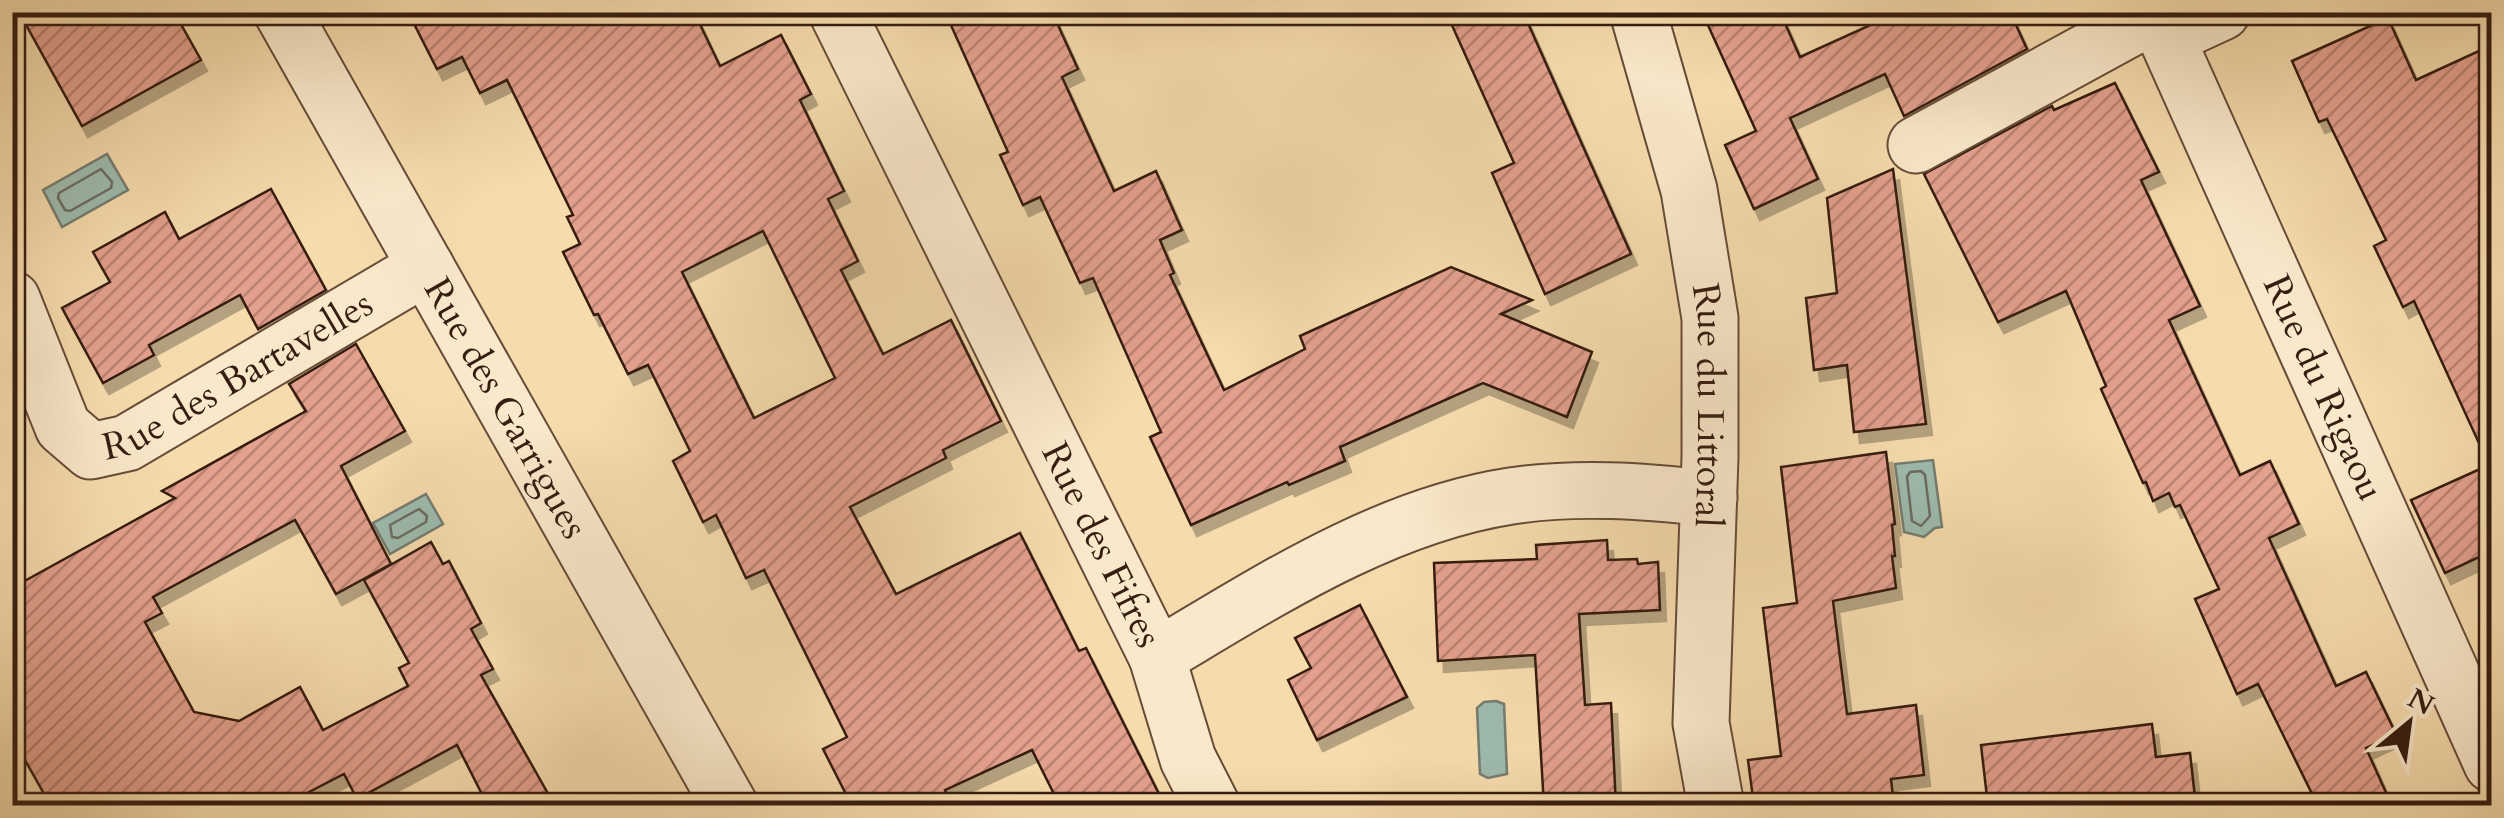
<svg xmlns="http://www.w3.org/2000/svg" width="2504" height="818" viewBox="0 0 2504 818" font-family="Cardo,serif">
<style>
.water{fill:#9dbbae;stroke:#747c6f;stroke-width:2.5}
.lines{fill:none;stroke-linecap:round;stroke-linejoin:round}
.shore{stroke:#6a6c60;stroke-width:2.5}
.building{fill:url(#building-hatch);stroke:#361d11;stroke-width:2.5;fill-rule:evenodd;filter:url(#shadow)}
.minor-casing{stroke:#664c38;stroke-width:59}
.minor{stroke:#f9e8ca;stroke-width:55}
.labels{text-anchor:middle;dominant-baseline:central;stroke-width:10;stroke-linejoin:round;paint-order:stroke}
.street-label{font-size:38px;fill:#361d11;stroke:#f9e8ca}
</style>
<defs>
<pattern id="building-hatch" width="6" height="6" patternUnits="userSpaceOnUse" patternTransform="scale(2.5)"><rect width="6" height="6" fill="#e3a08d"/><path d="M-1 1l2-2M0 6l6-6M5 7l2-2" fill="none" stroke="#b98272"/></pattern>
<filter id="shadow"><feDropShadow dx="6" dy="11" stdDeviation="0" flood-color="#0004"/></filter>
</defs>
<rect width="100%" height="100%" fill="#f6dbad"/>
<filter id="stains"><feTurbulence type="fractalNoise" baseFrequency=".002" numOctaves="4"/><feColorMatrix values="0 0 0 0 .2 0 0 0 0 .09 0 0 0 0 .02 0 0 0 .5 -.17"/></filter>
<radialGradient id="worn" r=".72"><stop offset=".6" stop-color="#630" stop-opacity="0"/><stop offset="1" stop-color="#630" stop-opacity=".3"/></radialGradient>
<g class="water">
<path d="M107,154l21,36 -66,37 -19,-37z"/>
<path d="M1933,460l9,67 -7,1 -11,9 -20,-5 -9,-68z"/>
<path d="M426,494l17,30 -53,30 -17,-31z"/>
<path d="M1496,701l8,3 3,70 -19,4 -8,-4 -3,-66 7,-6z"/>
</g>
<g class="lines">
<g class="shore">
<path d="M101,169l11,13 -1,6 -41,23 -5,-1 -7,-12 1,-5z"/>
<path d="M1921,471l4,4 5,41 -9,10 -9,-5 -5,-44 3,-5z"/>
<path d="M419,509l8,7 -1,6 -28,16 -6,-1 -2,-12z"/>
</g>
</g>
<g class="building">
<path d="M19,12h155l27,48 -119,66z"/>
<path d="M408,12h286l26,54 61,-31 30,59 -11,6 44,91 -16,8 30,62 -17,9 42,84 68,-34 50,101 -58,29 3,8 -96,49 46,87 124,-61 59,118 7,-3 79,158h-105l-28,-56 -87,40 7,16h-100l-29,-57 24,-12 -83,-167 -18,8 -30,-63 -13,7 -30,-61 17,-10 -42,-86 -20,9 -30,-60 -4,1 -31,-63 17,-8 -13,-27 6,-2 -66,-135 -27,13 -18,-36 -25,12zM763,231l72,147 -81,40 -72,-146z"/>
<path d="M945,12h107l26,57 -16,8 52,114 42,-20 26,59 -22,10 14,33 -4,2 54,115 81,-41 -5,-13 151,-69 81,33 -31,14 91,38 -25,65 -84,-34 -143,64 5,14 -56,24 -2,-3 -96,43 -41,-88 11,-5 -68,-154 -13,5 -40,-86 -17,8 -23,-50 8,-3z"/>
<path d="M1446,12h77l108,242 -86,40 -53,-121 22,-10z"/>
<path d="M1702,12h78l20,45 99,-45h111l17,37 -123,67 -19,-42 -95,44 28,61 -64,30 -29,-64 31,-14z"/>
<path d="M2388,18l28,62 76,-35v506l-47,22 -34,-73 78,-35 -75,-164 -11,6 -29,-61 12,-6 -59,-121 -8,3 -27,-61z"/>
<path d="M2115,83l44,89 -18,8 59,126 -31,14 71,155 30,-14 29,63 -30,14 67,148 30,-14 30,62 -30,14 26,58h-74l-60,-122 -21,10 -42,-95 24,-10 -39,-84 -5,2 -6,-14 -16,8 -7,-19 -3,1 -42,-94 5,-3 -40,-95 -68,31 -74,-148 128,-68 2,4z"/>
<path d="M1893,169l33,255 -72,8 -7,-67 -33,5 -8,-72 31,-5 -10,-95z"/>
<path d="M271,189l55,101 -68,39 -18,-34 -91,50 5,10 -51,28 -41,-75 48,-26 -17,-30 72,-40 14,27z"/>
<path d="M356,344l49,87 -64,35 50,98 -55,30 -41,-74 -142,77 9,16 -17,9 49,90 45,9 61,-34 23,43 85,-44 -9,-18 10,-5 -45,-83 67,-38 12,22 6,-3 32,62 -10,6 22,40 -12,6 74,131h-67l-31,-61 -100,54 -13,-25 -62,32h-231l-39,-69v-149l163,-90 -13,-7 144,-80 -17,-27z"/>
<path d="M1886,452l9,72 -3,1 3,31h-3l4,32 -63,13 14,113 69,-9 8,70 -33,4 3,27h-140l-6,-46 33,-4 -18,-148 34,-5 -16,-136z"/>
<path d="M1607,540l1,20 29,-1 1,5 20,-2 2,48 -81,4 6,91 26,-2 5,103h-72l-9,-151 -97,6 -4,-98 103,-4 -1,-14z"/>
<path d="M1360,605l47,92 -90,43 -29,-60 23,-12 -16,-30z"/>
<path d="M2152,724l4,33 34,-4 6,53h-208l-7,-61z"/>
</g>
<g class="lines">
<defs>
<g id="minor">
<path id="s1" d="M282,12l448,794"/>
<path id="s2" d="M837,12l320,645c110,-65 225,-141 354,-161 66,-10 132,-5 198,2"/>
<path id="s3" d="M1638,12l51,178 21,128v139l-9,266 15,83"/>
<path id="s4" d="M2155,12l337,752"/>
<path d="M2168,37l54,-25"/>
<path d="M1916,145l240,-131"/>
<path id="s5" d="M12,299l51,128 28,24 36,-8 299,-176"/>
<path d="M1157,657l31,102 24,47"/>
</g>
</defs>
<use href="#minor" class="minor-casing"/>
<use href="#minor" class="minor"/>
</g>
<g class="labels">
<g class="street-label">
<text stroke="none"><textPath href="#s5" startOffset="340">Rue des Bartavelles</textPath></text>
<text stroke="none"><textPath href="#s4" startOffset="412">Rue du Rigaou</textPath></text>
<text stroke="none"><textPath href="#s3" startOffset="402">Rue du Littoral</textPath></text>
<text stroke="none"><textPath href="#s1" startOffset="455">Rue des Garrigues</textPath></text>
<text stroke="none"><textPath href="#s2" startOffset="595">Rue des Fifres</textPath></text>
</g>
</g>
<rect width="2504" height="818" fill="none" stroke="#f6dbad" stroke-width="50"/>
<rect x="15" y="15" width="2474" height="788" fill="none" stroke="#361d11" stroke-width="5"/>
<rect x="25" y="25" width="2454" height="768" fill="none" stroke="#361d11" stroke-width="2.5"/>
<g transform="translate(2409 723) rotate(29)" stroke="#f9e8ca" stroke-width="8" paint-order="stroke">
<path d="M0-8L18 38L0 25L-18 38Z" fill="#361d11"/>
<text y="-15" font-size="28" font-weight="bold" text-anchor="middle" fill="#361d11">N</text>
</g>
<rect width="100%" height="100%" filter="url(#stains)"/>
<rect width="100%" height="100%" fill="url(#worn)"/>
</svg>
